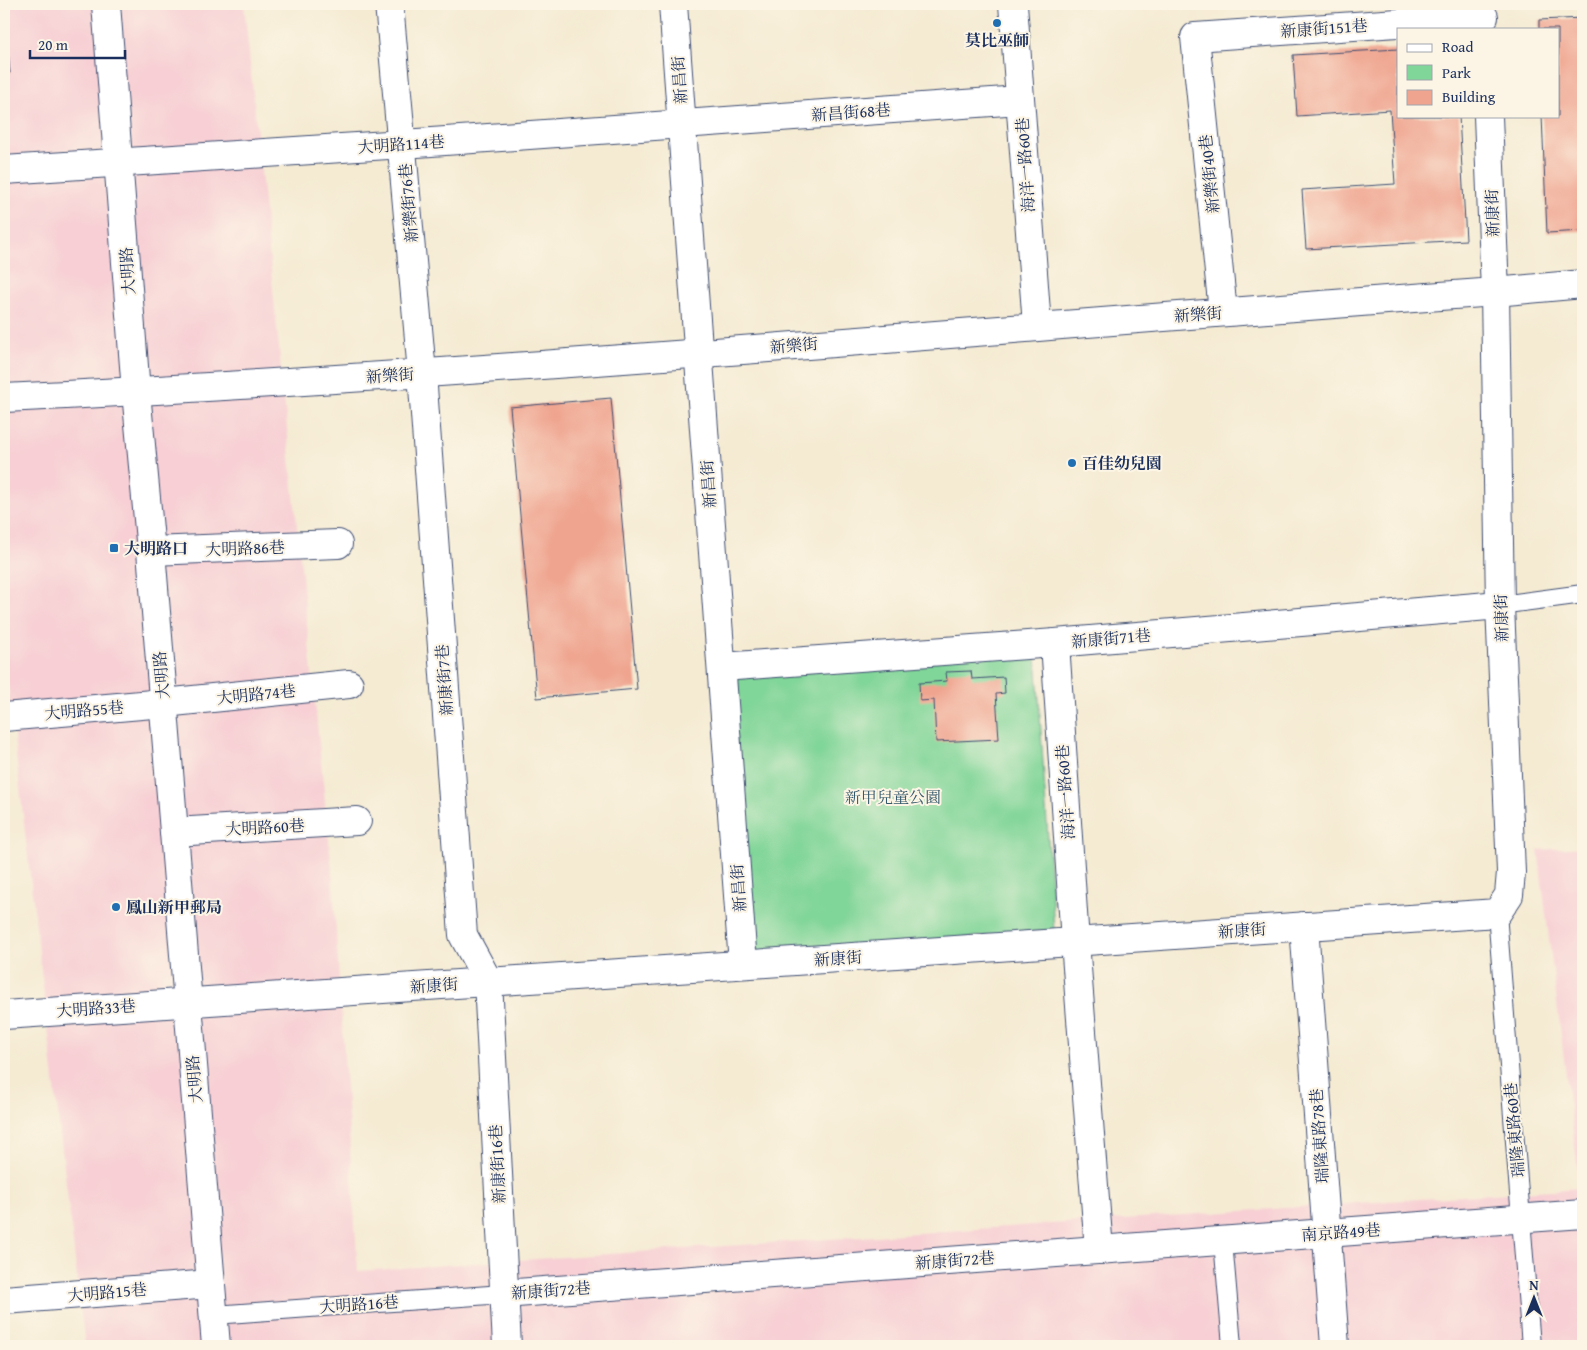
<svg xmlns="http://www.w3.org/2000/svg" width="1587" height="1350" viewBox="0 0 1587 1350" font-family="'Gentium Book Plus','Noto Serif TC',serif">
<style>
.built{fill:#f7cfd4}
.green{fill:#80d598;stroke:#4e827b}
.building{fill:#efa48f}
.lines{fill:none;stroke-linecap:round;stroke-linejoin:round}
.lane-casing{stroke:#3c4b70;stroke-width:20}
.street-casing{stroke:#3c4b70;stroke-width:30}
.lane{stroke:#fff;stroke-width:18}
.street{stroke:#fff;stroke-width:28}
.poi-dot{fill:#1f6fb2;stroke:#fcf5e5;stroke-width:2}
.labels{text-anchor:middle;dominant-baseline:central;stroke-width:4;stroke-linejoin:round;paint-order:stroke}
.street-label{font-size:16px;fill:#1b2f5e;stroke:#fcf5e5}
.poi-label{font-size:16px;font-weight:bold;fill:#1b2f5e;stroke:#fcf5e5;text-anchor:start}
.park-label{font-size:16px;fill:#34586c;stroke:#fcf5e5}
</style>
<rect width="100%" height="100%" fill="#fcf5e5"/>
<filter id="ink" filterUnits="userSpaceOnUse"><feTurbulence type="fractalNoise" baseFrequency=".02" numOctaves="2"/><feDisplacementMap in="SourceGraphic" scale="10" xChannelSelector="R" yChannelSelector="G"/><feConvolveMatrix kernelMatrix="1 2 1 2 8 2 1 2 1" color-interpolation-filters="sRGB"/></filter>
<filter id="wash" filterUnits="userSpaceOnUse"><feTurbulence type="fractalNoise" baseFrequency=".0096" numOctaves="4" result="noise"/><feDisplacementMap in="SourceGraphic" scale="20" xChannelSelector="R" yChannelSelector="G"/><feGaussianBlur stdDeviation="1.12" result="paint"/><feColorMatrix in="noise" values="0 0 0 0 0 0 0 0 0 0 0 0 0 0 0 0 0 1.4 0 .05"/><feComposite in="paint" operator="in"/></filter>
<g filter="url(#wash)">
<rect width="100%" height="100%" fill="#f5ebd3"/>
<path class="built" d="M4,4h240l88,866 26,401 1222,-83 -42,-338 45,-3v499h-1498l-81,-694z"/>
<path class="green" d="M1035,639l19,291 -301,27 -23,-293z"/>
<g id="blocks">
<g class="building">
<path d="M1583,18v213l-36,2 -5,-117h16v-87h-19v-9z"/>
<path d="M7,39l3,34h-6v-33z"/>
<path d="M1398,49v67h61l7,124 -160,9 -4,-59 93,-6 -5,-74 -93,6 -4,-61z"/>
<path d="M611,398l26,291 -100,9 -27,-291z"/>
<path d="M971,671l1,8 32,-2 1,16 -9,1 3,45 -63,3 -2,-42 -14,1 -1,-18 28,-2 -1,-9z"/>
</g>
</g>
</g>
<g filter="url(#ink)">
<use href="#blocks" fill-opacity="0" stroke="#3c4b70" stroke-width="1"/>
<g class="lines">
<defs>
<g id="lane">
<path d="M1500,605l83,-11"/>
<path d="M1497,913l34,433"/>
<path d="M1223,1241l9,105"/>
<path d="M214,1315l289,-21"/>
</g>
<g id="street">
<path d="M106,4l30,388 15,159 65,795"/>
<path d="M389,4l33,369 41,562 25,46 19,365"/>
<path d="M673,4l70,960"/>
<path d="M1013,4l24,322"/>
<path d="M4,170l399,-26 617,-44"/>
<path d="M1223,312l-28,-275 289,-20"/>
<path d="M4,398c497,-24 994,-70 1491,-106l88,-8"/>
<path d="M151,551l187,-7"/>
<path d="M1055,643l20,299 24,308"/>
<path d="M722,667l333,-24 445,-38"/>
<path d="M4,717l160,-14 185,-19"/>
<path d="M174,832l183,-11"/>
<path d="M1304,926l31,420"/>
<path d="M4,1015l1493,-102 12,-18 2,-23 -11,-267 -5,-313 -7,-176"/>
<path d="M503,1294l1080,-80"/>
<path d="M4,1300l207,-16"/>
</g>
</defs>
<use href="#lane" class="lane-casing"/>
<use href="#street" class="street-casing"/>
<use href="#lane" class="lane"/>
<use href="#street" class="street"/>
</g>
</g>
<g class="poi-dot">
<circle cx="997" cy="23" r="5"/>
<circle cx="1072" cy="463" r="5"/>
<rect x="109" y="543" width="10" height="10" rx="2.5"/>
<circle cx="116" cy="907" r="5"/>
</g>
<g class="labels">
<g class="street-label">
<text transform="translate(1324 28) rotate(-4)">新康街151巷</text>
<text transform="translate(679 80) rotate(-94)">新昌街</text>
<text transform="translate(851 112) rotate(-4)">新昌街68巷</text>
<text transform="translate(401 144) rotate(-4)">大明路114巷</text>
<text transform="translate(1025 165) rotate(-94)">海洋一路60巷</text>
<text transform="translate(1209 174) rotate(-96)">新樂街40巷</text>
<text transform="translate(408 203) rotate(-95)">新樂街76巷</text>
<text transform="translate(1492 213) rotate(-92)">新康街</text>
<text transform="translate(127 271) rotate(-94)">大明路</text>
<text transform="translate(1198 314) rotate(-4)">新樂街</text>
<text transform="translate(794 345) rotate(-5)">新樂街</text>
<text transform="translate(390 375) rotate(-4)">新樂街</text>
<text transform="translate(708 484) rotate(-94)">新昌街</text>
<text transform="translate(245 548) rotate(-2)">大明路86巷</text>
<text transform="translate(1501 618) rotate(-92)">新康街</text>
<text transform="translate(1111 638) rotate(-5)">新康街71巷</text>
<text transform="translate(161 675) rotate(-95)">大明路</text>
<text transform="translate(444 680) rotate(-94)">新康街7巷</text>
<text transform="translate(256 694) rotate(-6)">大明路74巷</text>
<text transform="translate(84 710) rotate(-5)">大明路55巷</text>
<text transform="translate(1065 792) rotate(-94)">海洋一路60巷</text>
<text transform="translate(265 827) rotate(-3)">大明路60巷</text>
<text transform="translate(738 888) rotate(-94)">新昌街</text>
<text transform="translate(1242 930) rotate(-4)">新康街</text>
<text transform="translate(838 958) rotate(-4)">新康街</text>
<text transform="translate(434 985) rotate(-4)">新康街</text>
<text transform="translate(96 1008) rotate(-4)">大明路33巷</text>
<text transform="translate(194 1079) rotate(-95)">大明路</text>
<text transform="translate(1514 1130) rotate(-95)">瑞隆東路60巷</text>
<text transform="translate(1319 1136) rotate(-94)">瑞隆東路78巷</text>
<text transform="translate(497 1164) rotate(-93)">新康街16巷</text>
<text transform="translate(1341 1232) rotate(-4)">南京路49巷</text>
<text transform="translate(955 1260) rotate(-4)">新康街72巷</text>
<text transform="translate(551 1290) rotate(-4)">新康街72巷</text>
<text transform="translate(107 1292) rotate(-5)">大明路15巷</text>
<text transform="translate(359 1304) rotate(-4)">大明路16巷</text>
</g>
<g class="poi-label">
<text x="997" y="40" text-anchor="middle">莫比巫師</text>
<text x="1082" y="463">百佳幼兒園</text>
<text x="124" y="548">大明路口</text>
<text x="126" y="907">鳳山新甲郵局</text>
</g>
<g class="park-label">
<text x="893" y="797">新甲兒童公園</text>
</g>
</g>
<rect width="1587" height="1350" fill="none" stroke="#fcf5e5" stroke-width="20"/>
<rect x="1397" y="28" width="162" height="90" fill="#fcf5e5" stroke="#a2a6af"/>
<rect x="1407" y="44" width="25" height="8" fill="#ffffff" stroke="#a2a6af"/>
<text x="1442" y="52" font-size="15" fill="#1b2f5e">Road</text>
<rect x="1407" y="65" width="25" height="15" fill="#80d598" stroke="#a2a6af"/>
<text x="1442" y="78" font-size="15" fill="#1b2f5e">Park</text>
<rect x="1407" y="90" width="25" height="15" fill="#efa48f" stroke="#a2a6af"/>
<text x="1442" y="102" font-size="15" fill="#1b2f5e">Building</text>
<g transform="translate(1534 1298)" stroke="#fcf5e5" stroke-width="4" paint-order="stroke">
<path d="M0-4L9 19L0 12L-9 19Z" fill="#1b2f5e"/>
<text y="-8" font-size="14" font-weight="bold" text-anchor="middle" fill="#1b2f5e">N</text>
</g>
<path d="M30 50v8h95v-8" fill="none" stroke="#1b2f5e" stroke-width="2.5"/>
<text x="38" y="50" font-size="15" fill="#1b2f5e" stroke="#fcf5e5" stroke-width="4" paint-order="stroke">20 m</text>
</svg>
